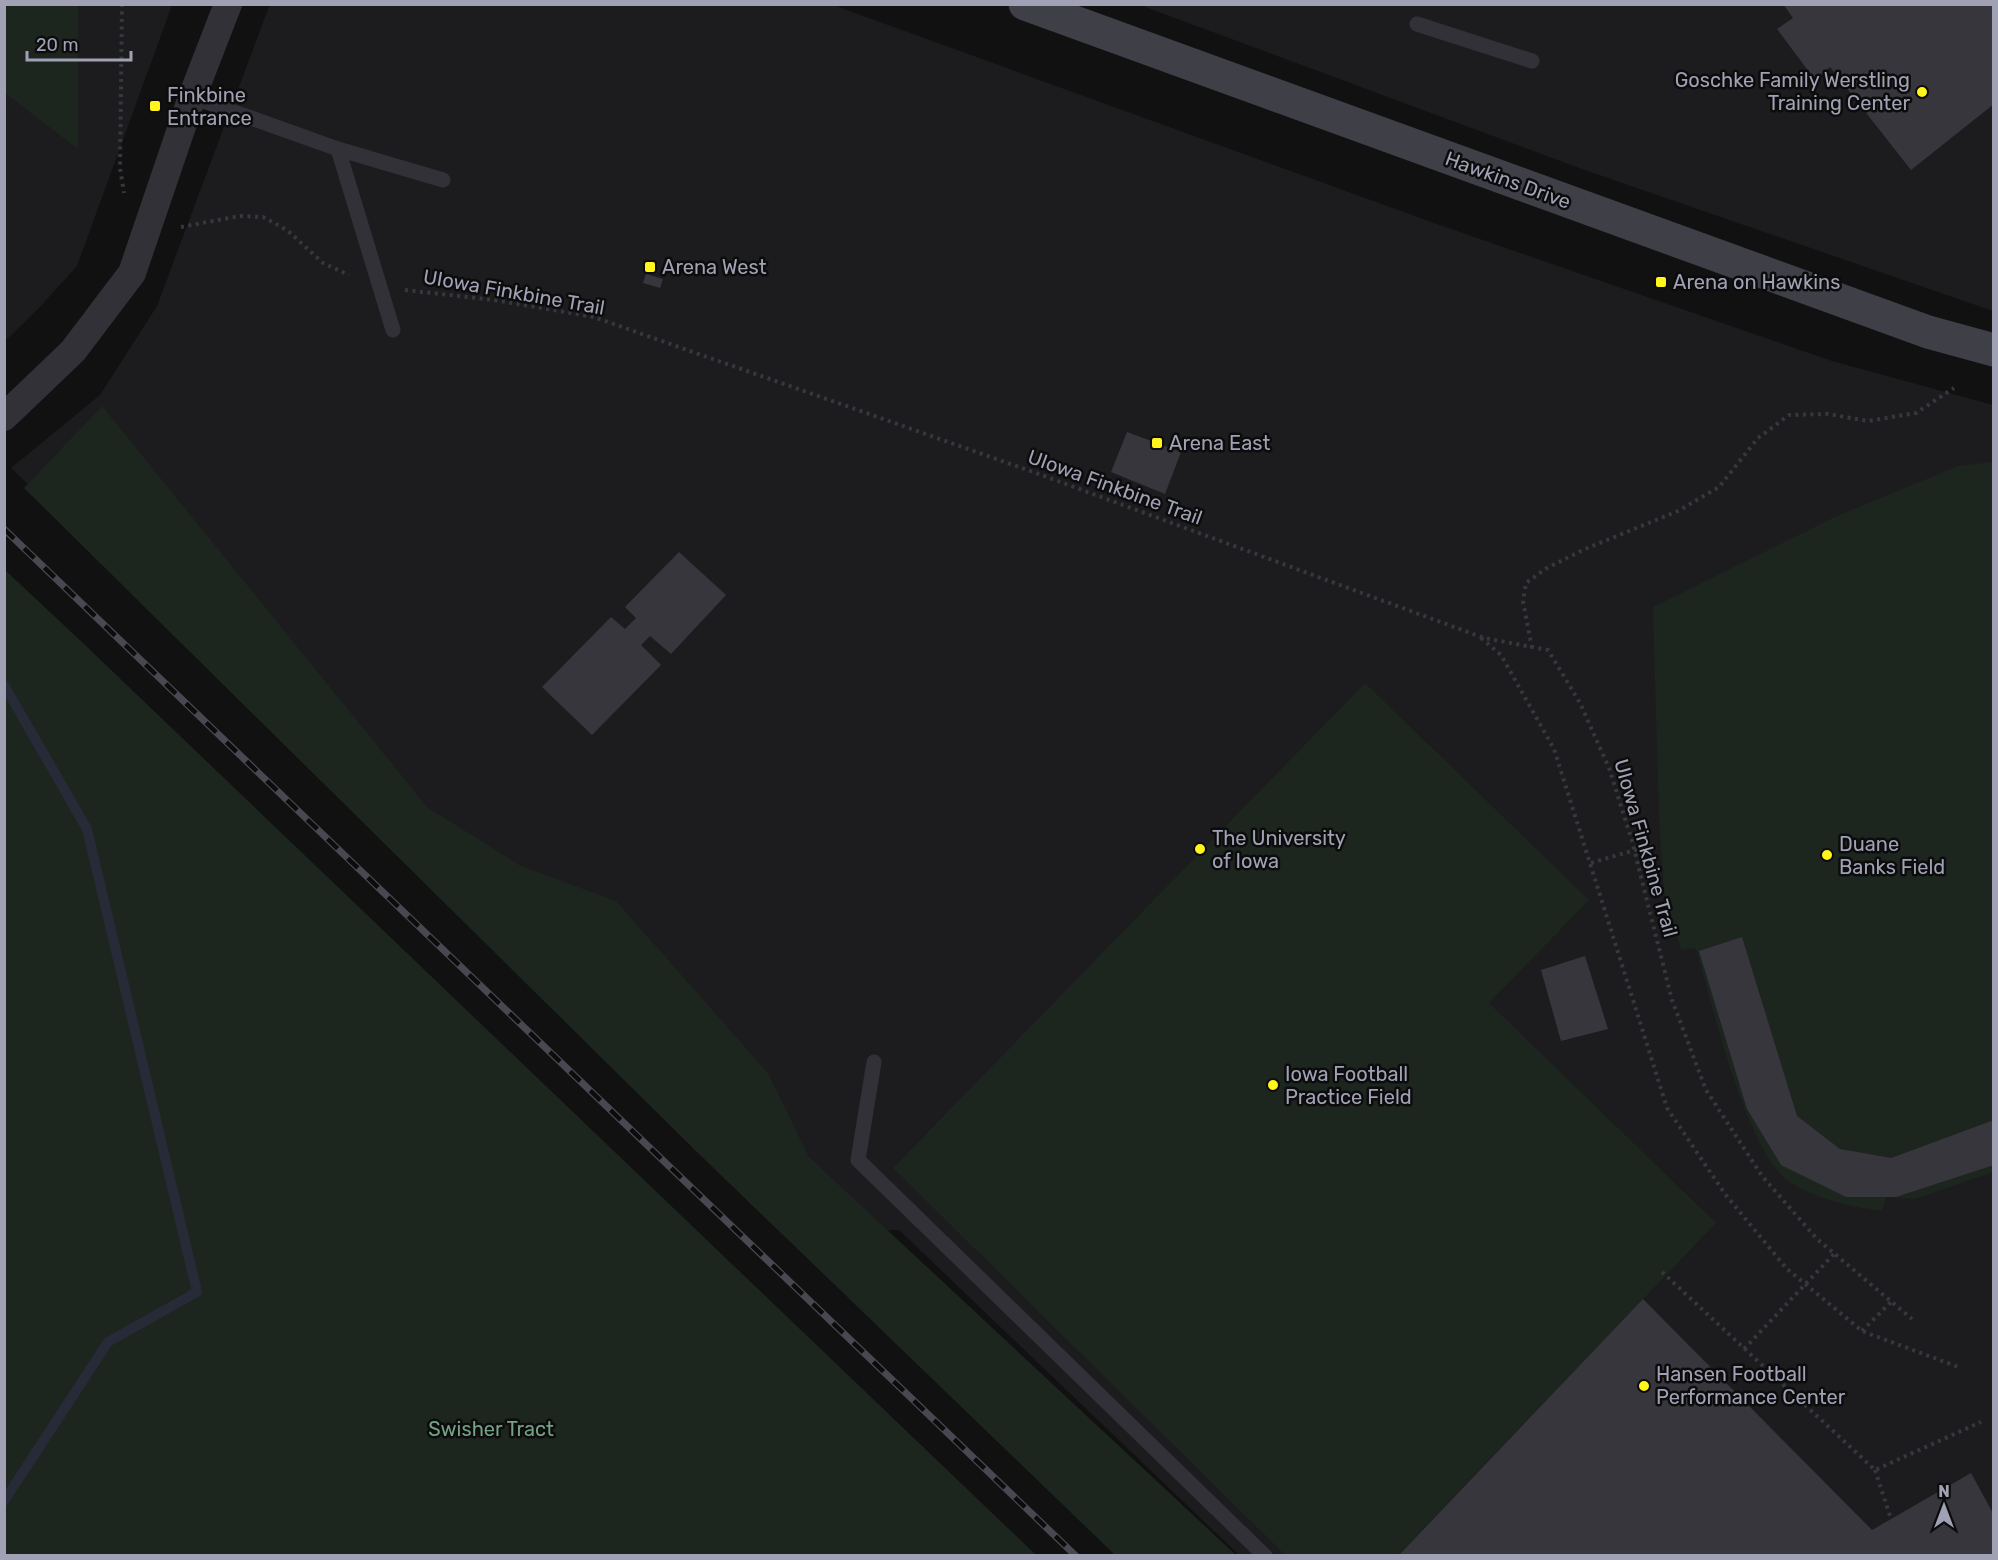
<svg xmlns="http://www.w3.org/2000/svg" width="1998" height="1560" viewBox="0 0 1998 1560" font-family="Rubik,sans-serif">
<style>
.built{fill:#1c1c1f}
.green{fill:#1d251f}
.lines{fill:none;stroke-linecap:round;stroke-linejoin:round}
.stream{stroke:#262b37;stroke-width:10}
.building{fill:#37363c}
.path{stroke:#37373f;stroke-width:4;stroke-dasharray:3 4.5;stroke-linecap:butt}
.lane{stroke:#323138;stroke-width:15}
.street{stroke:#323138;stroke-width:28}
.secondary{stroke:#3f3f48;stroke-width:33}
.rail-casing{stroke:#484851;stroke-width:7}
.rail{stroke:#0c0c0d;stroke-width:4.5;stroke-dasharray:14;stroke-linecap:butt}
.poi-dot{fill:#fff41c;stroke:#0c0c0d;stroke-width:2}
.labels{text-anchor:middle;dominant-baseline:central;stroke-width:5;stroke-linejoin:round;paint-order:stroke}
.poi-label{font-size:20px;fill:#a0a1b4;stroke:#0c0c0d;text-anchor:start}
.street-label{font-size:20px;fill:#a0a1b4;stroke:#0c0c0d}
.park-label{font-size:20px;fill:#75a185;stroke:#0c0c0d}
</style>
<rect width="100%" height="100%" fill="#111112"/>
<g class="built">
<path d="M270,4l563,1 601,218 398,138 161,44v1150h-754l-340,-325 -96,2 -792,-764 89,-73 57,-89z"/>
<path d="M5,5h167l-95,261 -39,43 -33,32z"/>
<path d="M1140,5h853v306l-414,-143z"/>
</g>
<g class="green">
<path d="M4,5h74v144l-73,-56z"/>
<path d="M102,406l325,401 94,59 95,35 152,172 41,84 427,398h-121l-417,-402 -674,-665z"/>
<path d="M1993,462v710l-78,27 -29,-2 -4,14c-31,-4 -63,-11 -91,-28 -45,-28 -79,-181 -95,-235l-15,2 -17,-59 -5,-72 -6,-212 184,-91 121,-50z"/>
<path d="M4,569l80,75 952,911h-1031z"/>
<path d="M1365,683l224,217 -100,103 227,220 -318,332h-113l-392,-387z"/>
</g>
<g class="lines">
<path class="stream" d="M4,685l83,144 110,463 -89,50 -104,159"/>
</g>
<g class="building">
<path d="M1783,4h211v100l-83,66 -81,-103 -15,13 -38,-51 16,-11z"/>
<path d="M646,274l17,5 -3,9 -17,-5z"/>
<path d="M1127,432l54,20 -16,42 -54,-22z"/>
<path d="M679,552l47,43 -55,59 -21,-18 -9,9 20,20 -69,70 -50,-48 69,-70 14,12 11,-11 -11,-11z"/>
<path d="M1742,937l55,179 43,33 51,9 103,-38v45l-98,32h-50l-65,-32 -34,-56 -48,-158z"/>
<path d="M1585,956l23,73 -47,12 -20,-71z"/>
<path d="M1643,1299l229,231 99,-57 23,42v41h-596z"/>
</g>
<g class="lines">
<g class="path">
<path d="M122,4l-2,164 4,25"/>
<path d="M181,227l59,-11 23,1 24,13 36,33 26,12"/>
<path d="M405,290l89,10 100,17 442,156 448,165 64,12 32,53 29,65 23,73 40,159 34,90 56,86 55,63 95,80"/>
<path d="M1481,638l20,17 53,94 113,359 58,86 62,75 75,62 99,37"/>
<path d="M1532,648l-9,-47 3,-18 21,-15 38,-19 93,-38 41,-24 39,-49 31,-23 39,-1 40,7 48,-8 38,-25"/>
<path d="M1591,863l61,-18"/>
<path d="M1662,1272l213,198 106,-48"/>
<path d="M1862,1331l29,-29"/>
<path d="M1744,1349l90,-95"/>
<path d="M1875,1470l16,49"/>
</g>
<g class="lane">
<path d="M1417,24l115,37"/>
<path d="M192,97l146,52 105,31"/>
<path d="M338,149l55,181"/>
<path d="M874,1062l-16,98 407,396"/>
</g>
<path class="street" d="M4,417l69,-66 59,-78 60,-176 36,-93"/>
<path class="secondary" d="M1025,4l903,328 66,18"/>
<defs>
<path id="rail" d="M4,529l1072,1027"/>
</defs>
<use href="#rail" class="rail-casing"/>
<use href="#rail" class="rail"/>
</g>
<g class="poi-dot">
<circle cx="1922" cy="92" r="6"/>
<rect x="149" y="100" width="12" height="12" rx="3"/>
<rect x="644" y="261" width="12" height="12" rx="3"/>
<rect x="1655" y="276" width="12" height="12" rx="3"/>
<rect x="1151" y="437" width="12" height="12" rx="3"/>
<circle cx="1200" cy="849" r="6"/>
<circle cx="1827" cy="855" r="6"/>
<circle cx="1273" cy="1085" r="6"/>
<circle cx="1644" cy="1386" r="6"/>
</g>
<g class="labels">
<g class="poi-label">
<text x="1910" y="80" text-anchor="end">Goschke Family Werstling<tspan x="1910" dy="23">Training Center</tspan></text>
<text x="167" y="95">Finkbine<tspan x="167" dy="23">Entrance</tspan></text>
<text x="662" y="267">Arena West</text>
<text x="1673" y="282">Arena on Hawkins</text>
<text x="1169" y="443">Arena East</text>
<text x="1212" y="838">The University<tspan x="1212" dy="23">of Iowa</tspan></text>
<text x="1839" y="844">Duane<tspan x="1839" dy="23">Banks Field</tspan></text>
<text x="1285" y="1074">Iowa Football<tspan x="1285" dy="23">Practice Field</tspan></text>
<text x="1656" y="1374">Hansen Football<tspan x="1656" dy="23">Performance Center</tspan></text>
</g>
<g class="street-label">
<text transform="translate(1508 180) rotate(20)">Hawkins Drive</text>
<text transform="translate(514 292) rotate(10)">UIowa Finkbine Trail</text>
<text transform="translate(1115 487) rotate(20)">UIowa Finkbine Trail</text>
<text transform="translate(1646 848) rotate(74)">UIowa Finkbine Trail</text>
</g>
<g class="park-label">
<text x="491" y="1429">Swisher Tract</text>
</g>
</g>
<rect width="1998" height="1560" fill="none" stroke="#a0a1b4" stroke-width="12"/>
<g transform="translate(1944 1506)" stroke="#0c0c0d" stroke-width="4.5" paint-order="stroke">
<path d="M0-4.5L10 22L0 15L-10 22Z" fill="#a0a1b4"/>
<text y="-9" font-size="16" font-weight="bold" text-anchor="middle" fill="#a0a1b4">N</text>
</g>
<path d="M27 51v9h104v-9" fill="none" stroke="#a0a1b4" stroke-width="3"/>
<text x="36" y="51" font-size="18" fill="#a0a1b4" stroke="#0c0c0d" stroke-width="4.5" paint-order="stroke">20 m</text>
</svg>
